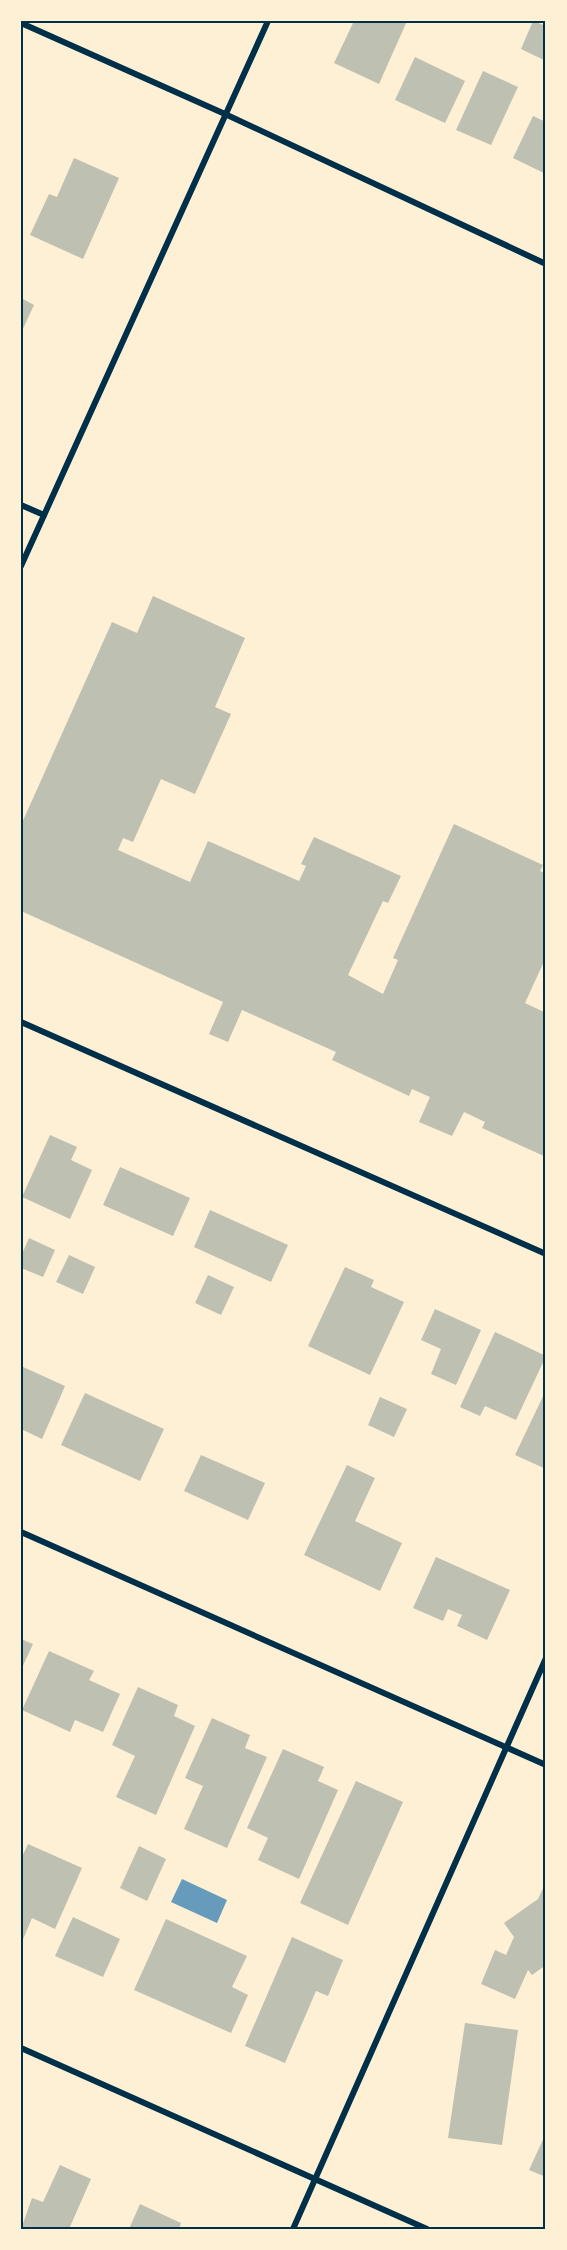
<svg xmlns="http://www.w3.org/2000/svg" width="567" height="2250" viewBox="0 0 567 2250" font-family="Signika,sans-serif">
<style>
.water{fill:#669bbc}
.building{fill:#bec0b2}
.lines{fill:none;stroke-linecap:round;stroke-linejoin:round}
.minor{stroke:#003049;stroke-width:6}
.neatline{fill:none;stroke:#003049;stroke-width:2}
</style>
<rect width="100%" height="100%" fill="#fdf0d5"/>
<path class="water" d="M182,1879l45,21 -10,23 -46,-21z"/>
<g class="building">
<path d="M354,21h53l-28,63 -45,-21z"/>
<path d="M533,21l13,5v35l-25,-12z"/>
<path d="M415,57l50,24 -20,42 -50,-23z"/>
<path d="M483,71l35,16 -27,58 -35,-15z"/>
<path d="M533,116l13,6v52l-33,-16z"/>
<path d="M74,158l45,20 -36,81 -53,-24 19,-41 8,3z"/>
<path d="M21,298l13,7 -13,28z"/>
<path d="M153,596l92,42 -30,69 16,7 -36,80 -34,-15 -28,63 -10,-4 -5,12 72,32 18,-41 91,40 7,-15 -5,-2 13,-27 87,39 -13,27 -5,-2 -35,74 35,19 15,-34 -5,-2 61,-134 89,41 -3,6 6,3v83l-21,46 21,10v144l-64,-29 3,-6 -21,-10 -12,24 -33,-14 11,-25 -18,-8 -3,7 -77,-36 4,-8 -94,-42 -14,32 -19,-8 14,-32 -202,-91v-86l91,-203 25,11z"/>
<path d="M50,1135l27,12 -6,13 21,10 -22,49 -48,-22z"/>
<path d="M120,1167l70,31 -17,38 -70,-31z"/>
<path d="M210,1210l78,35 -17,37 -77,-35z"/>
<path d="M29,1238l26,12 -12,27 -22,-9v-12z"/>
<path d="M69,1255l26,12 -12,27 -27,-12z"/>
<path d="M345,1267l29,13 -3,7 33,15 -34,73 -62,-29z"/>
<path d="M208,1275l26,12 -13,28 -26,-12z"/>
<path d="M435,1309l46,21 -25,55 -25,-11 10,-25 -20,-9z"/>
<path d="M495,1332l51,24 -30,64 -31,-14 -5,10 -20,-9z"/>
<path d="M21,1366l44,20 -23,53 -21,-10z"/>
<path d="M546,1390v79l-31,-14z"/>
<path d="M85,1393l79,36 -24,52 -79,-36z"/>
<path d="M380,1397l27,12 -13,28 -26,-12z"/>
<path d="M201,1455l64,28 -17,37 -64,-29z"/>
<path d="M347,1465l28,13 -20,43 47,22 -22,48 -76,-36z"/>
<path d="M436,1557l74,33 -23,50 -30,-14 5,-11 -14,-6 -5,12 -30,-13z"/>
<path d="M21,1639l12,5 -12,26z"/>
<path d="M49,1651l45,20 -5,9 31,14 -17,38 -28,-12 -5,12 -48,-22z"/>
<path d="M138,1687l40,18 -4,11 21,10 -39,89 -40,-18 19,-41 -23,-11z"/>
<path d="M212,1718l38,17 -5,13 22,9 -40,91 -43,-19 19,-43 -18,-8z"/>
<path d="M283,1749l41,18 -6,14 20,9 -39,89 -41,-19 10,-22 -21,-10z"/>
<path d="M356,1781l47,21 -55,123 -48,-22z"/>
<path d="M28,1844l54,24 -27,61 -23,-11 -11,26v-85z"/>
<path d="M139,1846l27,13 -19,42 -27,-13z"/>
<path d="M546,1882v83l-14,10 -4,-5 -13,29 -34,-15 14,-34 11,5 8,-18 -10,-14 34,-24z"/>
<path d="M73,1917l47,22 -17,38 -48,-21z"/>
<path d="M166,1919l81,37 -15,31 16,8 -17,38 -97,-43z"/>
<path d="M292,1937l51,23 -15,36 -12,-5 -31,72 -40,-17z"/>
<path d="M465,2023l53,7 -16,115 -54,-7z"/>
<path d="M546,2133v44l-17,-7z"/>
<path d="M60,2165l31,14 -22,50h-48l11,-31 11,4z"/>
<path d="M140,2204l41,19 -2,6h-50z"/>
</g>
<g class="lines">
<g class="minor">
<path d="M21,23l204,91 321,150"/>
<path d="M21,505l23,10"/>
<path d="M21,566l247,-545"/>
<path d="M21,1022l525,232"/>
<path d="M21,1532l525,233"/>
<path d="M21,2048l406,181"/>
<path d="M293,2229l253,-571"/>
</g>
</g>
<rect width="567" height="2250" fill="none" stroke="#fdf0d5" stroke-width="45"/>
<rect x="22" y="22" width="522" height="2206" class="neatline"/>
</svg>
